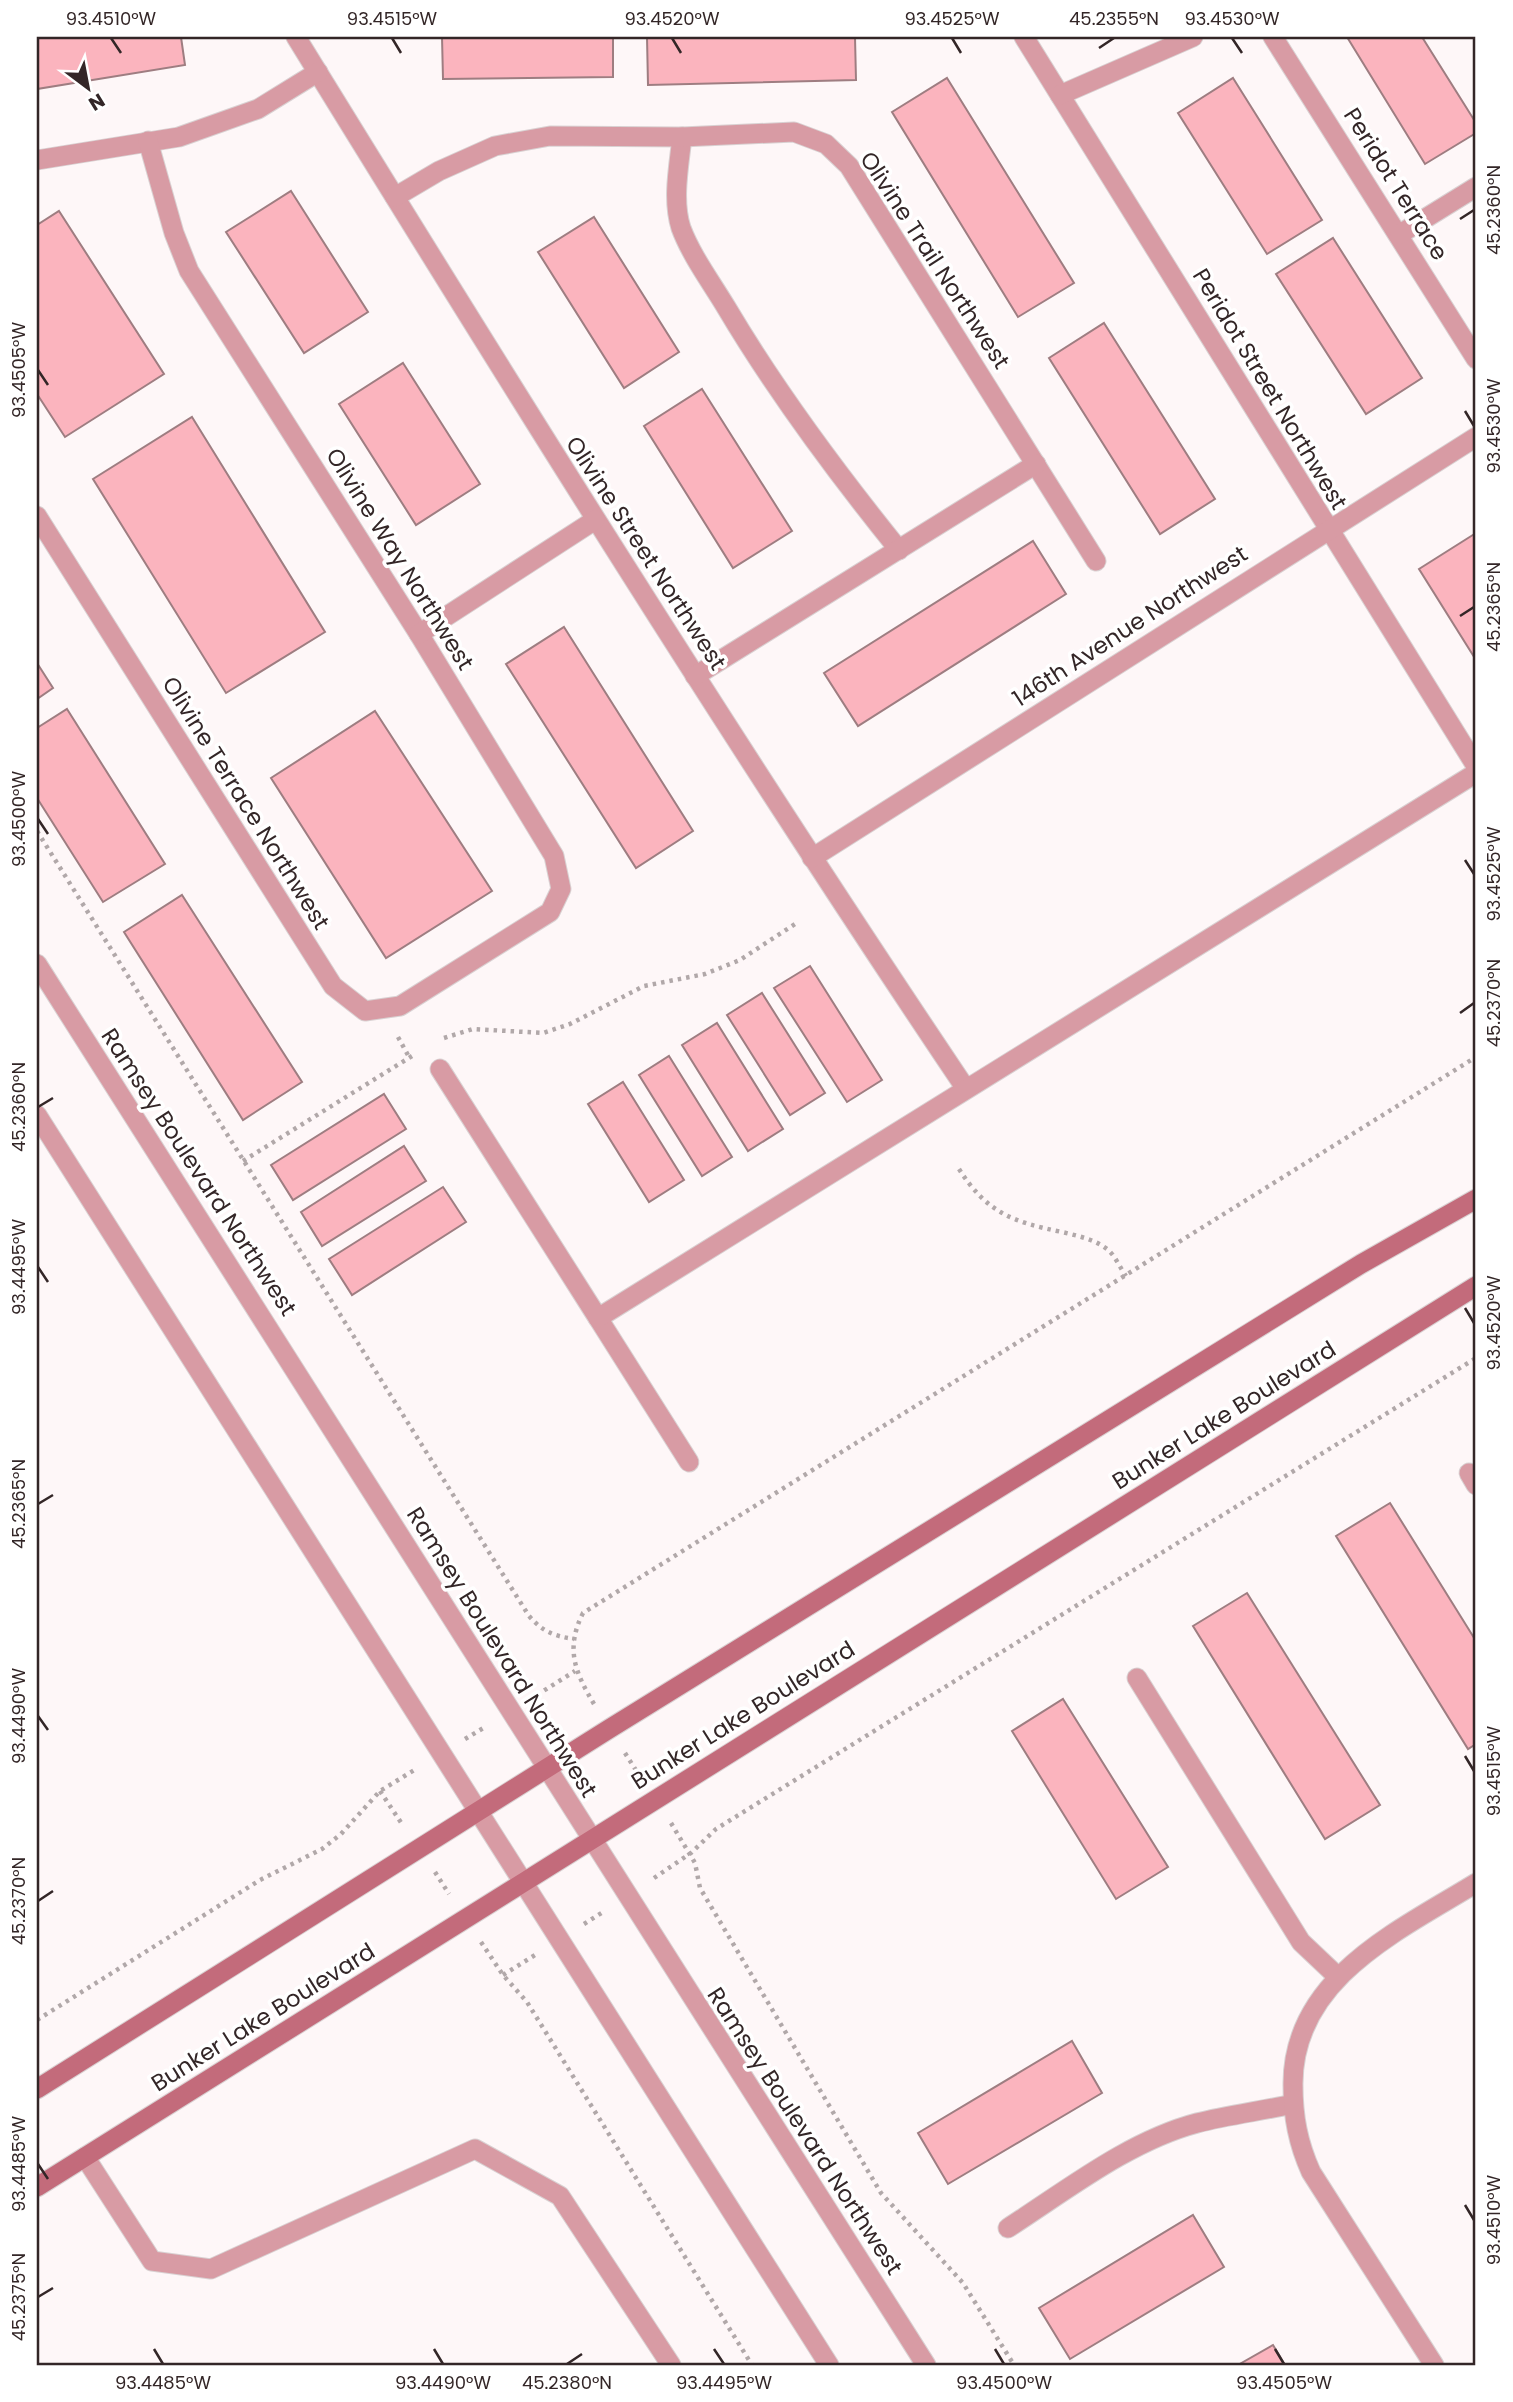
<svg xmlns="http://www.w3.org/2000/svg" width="1513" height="2402" viewBox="0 0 1513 2402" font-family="Poppins,sans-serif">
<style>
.building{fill:#fbb4be;stroke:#9e7d81;stroke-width:2}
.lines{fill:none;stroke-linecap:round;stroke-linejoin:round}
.service-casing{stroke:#d9d1d2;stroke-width:21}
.minor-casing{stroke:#d9d1d2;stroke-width:21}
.tertiary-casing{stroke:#d9d1d2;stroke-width:21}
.secondary-casing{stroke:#d9d1d2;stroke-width:21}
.path{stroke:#b1a8a9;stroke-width:4.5;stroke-dasharray:3.5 5;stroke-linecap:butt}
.service{stroke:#d89ba4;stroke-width:19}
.minor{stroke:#d89ba4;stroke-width:19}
.tertiary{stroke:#d89ba4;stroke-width:19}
.secondary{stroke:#c36b7b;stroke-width:19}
.ticks{fill:none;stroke:#332627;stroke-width:2.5}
.labels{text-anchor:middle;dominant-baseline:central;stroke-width:7;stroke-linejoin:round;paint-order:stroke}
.street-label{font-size:23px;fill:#332627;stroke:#fff}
.neatline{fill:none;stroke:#332627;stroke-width:2.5}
.ticks-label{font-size:18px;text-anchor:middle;fill:#332627}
</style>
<rect width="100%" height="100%" fill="#fef7f8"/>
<g class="building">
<path d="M37,37h144l4,28 -148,24z"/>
<path d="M442,37h171v40l-170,2z"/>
<path d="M647,37h208l1,43 -208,5z"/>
<path d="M1347,37h75l54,86v10l-51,31z"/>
<path d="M947,78l127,205 -56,34 -126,-205z"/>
<path d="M1233,78l89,142 -55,34 -89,-141z"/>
<path d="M291,191l77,121 -64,41 -78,-121z"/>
<path d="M59,211l105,163 -99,63 -28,-43v-169z"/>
<path d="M594,217l85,135 -55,36 -86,-136z"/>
<path d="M1333,238l89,140 -56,36 -90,-140z"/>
<path d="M1104,323l111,176 -55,35 -111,-176z"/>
<path d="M403,363l77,121 -64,41 -77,-121z"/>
<path d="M702,389l90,142 -59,37 -89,-142z"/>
<path d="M192,417l133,215 -99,61 -133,-214z"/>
<path d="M1476,533v127l-57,-91z"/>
<path d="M1033,541l33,53 -208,132 -34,-53z"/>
<path d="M564,627l129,204 -57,37 -130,-204z"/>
<path d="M37,663l16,25 -16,11z"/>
<path d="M67,709l98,155 -62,38 -66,-104v-70z"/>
<path d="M375,711l117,180 -106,67 -115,-180z"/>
<path d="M182,895l120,187 -59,38 -119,-188z"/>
<path d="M810,966l72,114 -35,22 -73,-114z"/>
<path d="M762,993l63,100 -35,22 -63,-100z"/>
<path d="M717,1023l66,106 -35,22 -66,-106z"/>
<path d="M669,1056l63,101 -30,19 -63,-101z"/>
<path d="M623,1082l61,98 -35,22 -61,-98z"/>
<path d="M384,1094l22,35 -113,71 -22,-35z"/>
<path d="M404,1146l22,35 -104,65 -21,-34z"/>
<path d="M443,1187l23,35 -114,73 -23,-36z"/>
<path d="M1390,1503l86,138v103l-8,5 -132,-213z"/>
<path d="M1247,1593l133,212 -55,34 -132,-213z"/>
<path d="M1063,1699l105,168 -52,32 -104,-168z"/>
<path d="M1072,2041l30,52 -154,91 -30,-51z"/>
<path d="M1193,2215l31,52 -154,92 -31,-51z"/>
<path d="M1273,2345l12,20h-47z"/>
</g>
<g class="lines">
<defs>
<g id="service">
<path d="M598,1318l91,144"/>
<path d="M1469,1473l7,12"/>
<path d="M1137,1678l164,264 37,35"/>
<path d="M85,2157l67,104 59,8 264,-120 85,47 111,169"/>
<path d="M1008,2228c59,-38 121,-87 189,-105 31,-8 64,-12 96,-19"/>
</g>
<g id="minor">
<path d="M296,37c218,354 438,707 670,1052"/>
<path d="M1024,37l452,729"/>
<path d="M1273,37l203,322"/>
<path d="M1060,95l133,-58"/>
<path d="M682,137c-3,29 -10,63 -1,91 10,27 30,54 45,79 51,86 110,165 173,243"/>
<path d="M37,160l142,-23 79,-28 60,-37"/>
<path d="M395,197l44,-26 56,-25 55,-10 132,1 112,-5 32,12 23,22 247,395"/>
<path d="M1400,234l76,-47"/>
<path d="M37,516l296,470 32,25 35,-5 150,-94 11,-23 -7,-33 -135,-222 -230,-363 -15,-38 -26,-92"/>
<path d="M419,634l176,-114"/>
<path d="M695,676l341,-212"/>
<path d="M812,858l664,-421"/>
<path d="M440,1069l158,249 878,-545"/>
<path d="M1434,2365l-123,-193c-13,-29 -18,-55 -18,-87 -1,-106 105,-154 183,-202"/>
</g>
<g id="tertiary">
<path d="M37,964l889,1401"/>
<path d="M37,1115l792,1250"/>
</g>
<g id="secondary">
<path d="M37,2089l572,-360 752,-465 115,-65"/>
<path d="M37,2187l1439,-901"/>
</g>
</defs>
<use href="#service" class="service-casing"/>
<use href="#minor" class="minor-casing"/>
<use href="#tertiary" class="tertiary-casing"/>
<use href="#secondary" class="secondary-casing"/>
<g class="path">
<path d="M37,831l492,785c14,16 25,20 45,23"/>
<path d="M398,1037l11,20"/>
<path d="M444,1038l29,-9 70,4 27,-9 74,-38 61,-12 35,-14 58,-38"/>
<path d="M243,1161l169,-105"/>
<path d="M959,1169c28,44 54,53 103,63 16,4 32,7 45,17 8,6 13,19 19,27"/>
<path d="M537,1695l38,-24"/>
<path d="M594,1704c-19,-32 -29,-55 -11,-91l893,-556"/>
<path d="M465,1739l20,-12"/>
<path d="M625,1753l14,22"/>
<path d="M380,1791l22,33"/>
<path d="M671,1823l24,40 5,25 181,305 82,90 51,82"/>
<path d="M435,1872l14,22"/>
<path d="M654,1878l37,-25 25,-24 760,-471"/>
<path d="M584,1924l19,-12"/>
<path d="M481,1942l22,33 24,27 225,363"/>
<path d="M503,1975l32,-20"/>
<path d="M37,2020l223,-140 62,-31 19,-15 39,-43 36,-22"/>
</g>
<use href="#service" class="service"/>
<use href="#minor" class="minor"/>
<use href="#tertiary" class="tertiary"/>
<use href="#secondary" class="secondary"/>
</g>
<path class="ticks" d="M111,38l10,15M392,38l9,15M672,38l9,15M952,38l9,15M1232,38l10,15M1099,48l15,-10M1460,219l14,-9M38,370l10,15M1465,411l9,15M1460,616l14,-9M38,819l10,15M1465,860l9,14M1460,1013l14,-10M38,1107l15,-9M38,1267l10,15M1465,1308l9,15M38,1504l15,-9M38,1716l10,14M1465,1756l9,15M38,1901l15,-10M38,2164l10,15M1465,2205l9,15M38,2297l15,-9M154,2349l9,15M434,2349l9,15M714,2349l10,15M995,2349l9,15M1275,2349l9,15M567,2364l15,-10"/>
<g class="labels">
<g class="street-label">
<text transform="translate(1396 184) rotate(58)">Peridot Terrace</text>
<text transform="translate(935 260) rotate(57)">Olivine Trail Northwest</text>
<text transform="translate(1270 389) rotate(59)">Peridot Street Northwest</text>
<text transform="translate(646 553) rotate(57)">Olivine Street Northwest</text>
<text transform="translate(400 559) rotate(58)">Olivine Way Northwest</text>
<text transform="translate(1130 626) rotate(-33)">146th Avenue Northwest</text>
<text transform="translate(246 803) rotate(58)">Olivine Terrace Northwest</text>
<text transform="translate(199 1172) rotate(57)">Ramsey Boulevard Northwest</text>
<text transform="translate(1224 1415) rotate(-32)">Bunker Lake Boulevard</text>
<text transform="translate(502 1652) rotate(58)">Ramsey Boulevard Northwest</text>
<text transform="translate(743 1715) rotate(-32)">Bunker Lake Boulevard</text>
<text transform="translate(263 2017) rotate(-32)">Bunker Lake Boulevard</text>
<text transform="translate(805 2131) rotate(57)">Ramsey Boulevard Northwest</text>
</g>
</g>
<rect width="1513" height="2402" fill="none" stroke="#ffffff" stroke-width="77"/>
<g transform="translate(88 88) rotate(148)" stroke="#ffffff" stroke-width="5" paint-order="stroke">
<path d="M0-5L12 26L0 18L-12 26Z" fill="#332627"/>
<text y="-10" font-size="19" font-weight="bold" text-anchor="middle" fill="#332627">N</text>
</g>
<rect x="38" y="38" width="1436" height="2326" class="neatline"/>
<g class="ticks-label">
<text x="111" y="25">93.4510°W</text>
<text x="392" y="25">93.4515°W</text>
<text x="672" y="25">93.4520°W</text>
<text x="952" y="25">93.4525°W</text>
<text x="1114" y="25">45.2355°N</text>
<text x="1232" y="25">93.4530°W</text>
<text transform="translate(1494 210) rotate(-90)" y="6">45.2360°N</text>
<text transform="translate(19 370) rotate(-90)" y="6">93.4505°W</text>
<text transform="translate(1494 426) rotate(-90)" y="6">93.4530°W</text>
<text transform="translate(1494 607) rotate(-90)" y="6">45.2365°N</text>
<text transform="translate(19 819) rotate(-90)" y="6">93.4500°W</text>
<text transform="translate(1494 874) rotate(-90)" y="6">93.4525°W</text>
<text transform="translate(1494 1003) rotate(-90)" y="6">45.2370°N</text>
<text transform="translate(19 1107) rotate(-90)" y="6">45.2360°N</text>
<text transform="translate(19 1267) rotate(-90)" y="6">93.4495°W</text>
<text transform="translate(1494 1323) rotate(-90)" y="6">93.4520°W</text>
<text transform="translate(19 1504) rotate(-90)" y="6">45.2365°N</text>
<text transform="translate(19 1716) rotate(-90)" y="6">93.4490°W</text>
<text transform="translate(1494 1771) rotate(-90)" y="6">93.4515°W</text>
<text transform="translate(19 1901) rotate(-90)" y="6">45.2370°N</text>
<text transform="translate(19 2164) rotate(-90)" y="6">93.4485°W</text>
<text transform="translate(1494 2220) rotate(-90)" y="6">93.4510°W</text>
<text transform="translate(19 2297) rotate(-90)" y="6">45.2375°N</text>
<text x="163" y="2389">93.4485°W</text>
<text x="443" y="2389">93.4490°W</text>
<text x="567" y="2389">45.2380°N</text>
<text x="724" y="2389">93.4495°W</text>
<text x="1004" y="2389">93.4500°W</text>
<text x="1284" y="2389">93.4505°W</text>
</g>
</svg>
